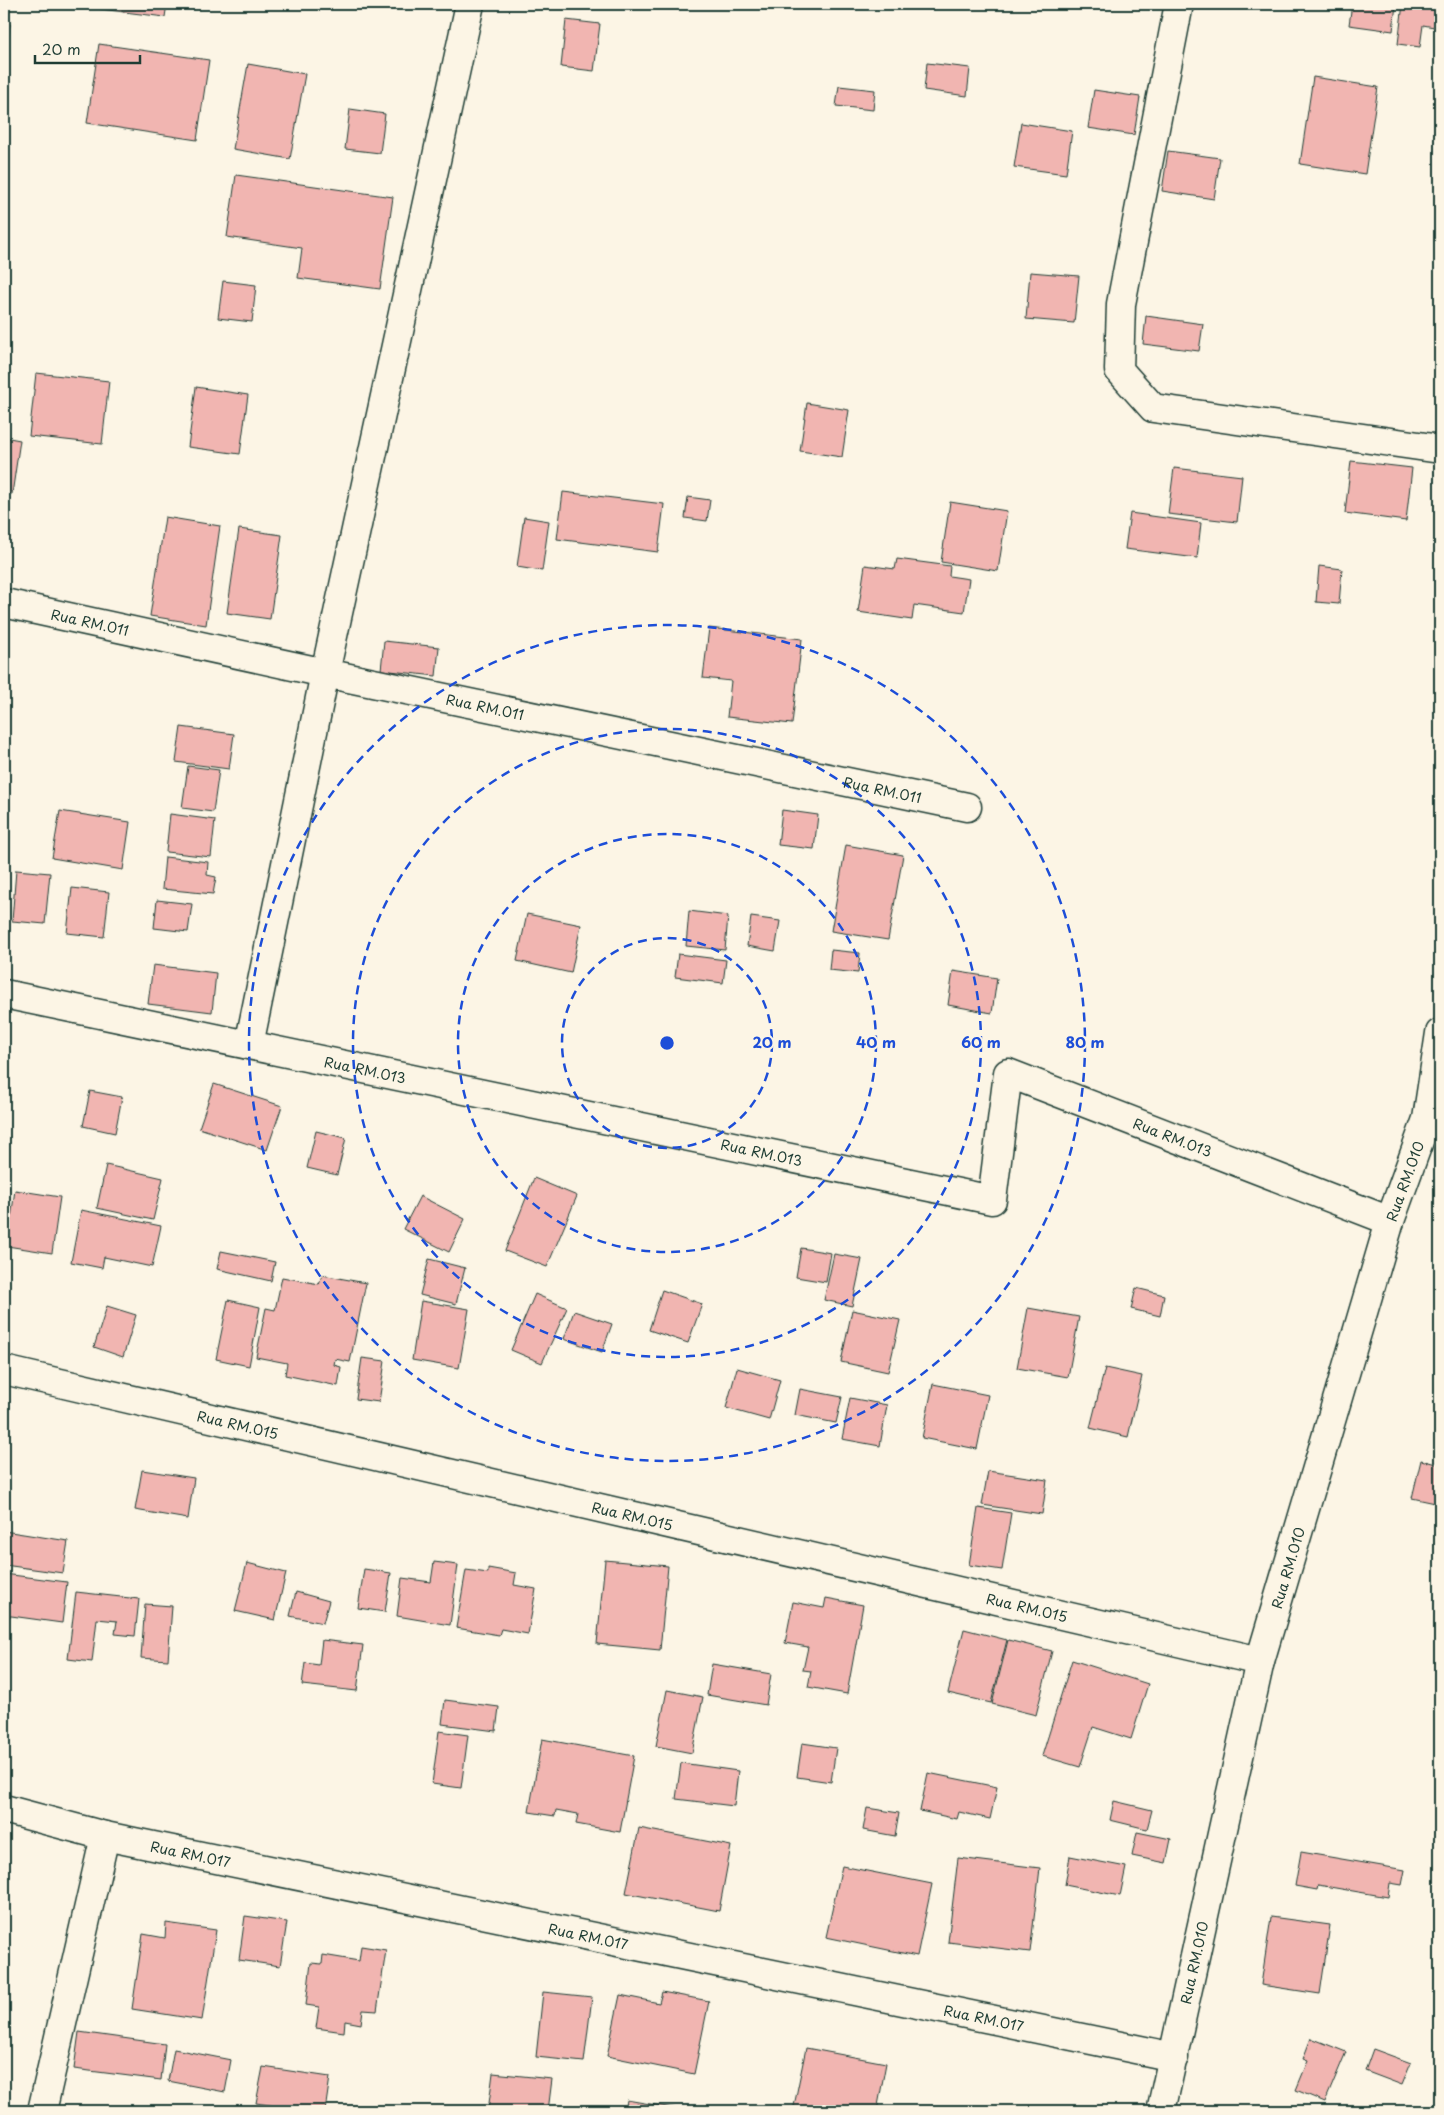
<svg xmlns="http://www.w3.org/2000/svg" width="1444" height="2115" viewBox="0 0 1444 2115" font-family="'Playpen Sans',sans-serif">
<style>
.building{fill:#f1b5b1;stroke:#1f3d34}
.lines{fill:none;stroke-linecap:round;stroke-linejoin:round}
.street-casing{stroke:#1f3d34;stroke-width:31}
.street{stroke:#fcf5e5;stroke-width:28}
.ring{fill:none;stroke:#1d4ed8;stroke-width:2.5;stroke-dasharray:9 6}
.labels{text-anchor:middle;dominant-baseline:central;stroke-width:4;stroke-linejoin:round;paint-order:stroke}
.street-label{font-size:14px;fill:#1f3d34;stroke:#fcf5e5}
.centre{fill:#1d4ed8;stroke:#fcf5e5;stroke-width:2.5}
.ring-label{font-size:15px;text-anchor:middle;font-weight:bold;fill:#1d4ed8;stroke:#fcf5e5;stroke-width:4;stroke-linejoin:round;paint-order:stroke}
</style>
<rect width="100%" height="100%" fill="#fcf5e5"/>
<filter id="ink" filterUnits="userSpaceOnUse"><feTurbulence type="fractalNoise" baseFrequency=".02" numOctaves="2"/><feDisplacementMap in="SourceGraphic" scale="10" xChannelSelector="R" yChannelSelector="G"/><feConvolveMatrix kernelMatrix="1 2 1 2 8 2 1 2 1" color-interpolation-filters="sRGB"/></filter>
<g filter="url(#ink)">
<g class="building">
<path d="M101,4h66l-2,13 -65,-8z"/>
<path d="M1352,4h44l-3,27 -44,-6z"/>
<path d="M1403,4h35l-4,23 -11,-2 -3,22 -22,-3z"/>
<path d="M566,20l34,4 -6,47 -33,-4z"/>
<path d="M4,23l6,1 -3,27h-3z"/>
<path d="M99,44l110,16 -12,80 -110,-17z"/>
<path d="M927,63l43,5 -3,28 -43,-6z"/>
<path d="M248,64l57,10 -15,85 -57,-10z"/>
<path d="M1313,77l65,10 -13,87 -65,-10z"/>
<path d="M839,86l36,4 -2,20 -37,-4z"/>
<path d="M1094,90l46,7 -6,38 -46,-7z"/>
<path d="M350,109l35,5 -5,39 -35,-4z"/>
<path d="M1021,123l51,8 -6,43 -52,-7z"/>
<path d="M1168,151l52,7 -6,41 -52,-8z"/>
<path d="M236,175l157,22 -13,92 -82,-11 4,-30 -75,-11z"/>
<path d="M1030,272l49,4 -5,47 -48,-4z"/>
<path d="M223,281l33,4 -4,37 -34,-4z"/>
<path d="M1146,316l57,8 -4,27 -56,-7z"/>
<path d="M36,373l73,8 -7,63 -73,-8z"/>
<path d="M196,387l52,8 -8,59 -52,-7z"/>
<path d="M807,403l42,7 -7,47 -42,-6z"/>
<path d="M4,437l16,3 -8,54 -8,-1z"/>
<path d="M1351,461l61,7 -6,53 -61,-8z"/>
<path d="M1174,468l68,8 -5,46 -69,-8z"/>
<path d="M563,492l101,12 -6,48 -101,-13z"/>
<path d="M688,497l22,3 -3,21 -22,-3z"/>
<path d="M950,502l57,9 -9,60 -57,-9z"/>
<path d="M1130,513l71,10 -4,35 -72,-9z"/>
<path d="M165,517l55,9 -14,99 -56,-9z"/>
<path d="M524,517l25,4 -7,50 -25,-4z"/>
<path d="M239,529l43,6 -12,84 -43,-6z"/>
<path d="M897,559l53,7 -1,10 20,3 -5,33 -50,-7 -2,15 -54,-8 7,-47 30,4z"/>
<path d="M1319,566l23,3 -3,35 -23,-2z"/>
<path d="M709,628l93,11 -10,85 -65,-7 4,-36 -28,-3z"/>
<path d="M384,641l55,6 -3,29 -55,-6z"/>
<path d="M181,727l53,7 -5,35 -53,-7z"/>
<path d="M188,766l31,4 -6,42 -31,-4z"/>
<path d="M782,810l36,5 -4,34 -36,-4z"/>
<path d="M60,811l70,11 -7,48 -71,-12z"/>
<path d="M170,814l45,6 -4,37 -45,-5z"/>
<path d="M846,845l57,10 -15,85 -57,-9z"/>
<path d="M165,857l43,5 -1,13 9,2 -3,17 -51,-5z"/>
<path d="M16,870l34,3 -5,51 -33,-3z"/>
<path d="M72,888l37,4 -5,45 -37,-4z"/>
<path d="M157,900l35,4 -4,28 -34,-4z"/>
<path d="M689,911l39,5 -3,34 -39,-4z"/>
<path d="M527,914l54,11 -10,48 -54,-12z"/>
<path d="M751,917l29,4 -5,30 -28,-5z"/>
<path d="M831,950l29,3 -2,20 -29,-3z"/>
<path d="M678,954l48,6 -3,23 -48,-6z"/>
<path d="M153,965l63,8 -4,39 -64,-8z"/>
<path d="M953,971l44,7 -5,35 -44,-8z"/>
<path d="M214,1084l68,22 -15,44 -68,-22z"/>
<path d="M90,1091l32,6 -7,36 -32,-7z"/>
<path d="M316,1131l30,7 -9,37 -30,-7z"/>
<path d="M106,1165l57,13 -10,42 -56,-12z"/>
<path d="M534,1178l43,18 -30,71 -42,-16z"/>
<path d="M4,1186l5,1 -5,34z"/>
<path d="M15,1190l45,7 -8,56 -45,-7z"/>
<path d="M420,1196l45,23 -16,33 -46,-23z"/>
<path d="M81,1210l80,16 -9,41 -48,-10 -2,11 -31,-6z"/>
<path d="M801,1248l30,5 -5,29 -30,-5z"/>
<path d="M221,1251l54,11 -4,19 -54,-12z"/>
<path d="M834,1254l28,5 -10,47 -28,-6z"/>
<path d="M429,1259l36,9 -9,36 -36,-9z"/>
<path d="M322,1275l44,8 -16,79 -15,-3 -1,6 7,2 -3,19 -53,-11 2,-12 -31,-6 10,-49 9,2 7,-33 37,7z"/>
<path d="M1136,1288l28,7 -4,21 -29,-7z"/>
<path d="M662,1290l40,14 -14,39 -39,-13z"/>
<path d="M535,1294l32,14 -25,55 -31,-13z"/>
<path d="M228,1300l32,7 -11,59 -33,-7z"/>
<path d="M421,1301l48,8 -10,59 -47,-8z"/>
<path d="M107,1306l29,9 -13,42 -29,-10z"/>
<path d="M1028,1308l51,9 -11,60 -51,-9z"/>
<path d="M852,1310l48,10 -12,52 -47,-10z"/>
<path d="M574,1311l38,13 -10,28 -38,-13z"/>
<path d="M362,1358l23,3 -6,41 -23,-3z"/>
<path d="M737,1368l43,12 -11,40 -43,-12z"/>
<path d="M1105,1368l37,8 -14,61 -38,-9z"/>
<path d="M933,1384l55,11 -11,54 -55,-11z"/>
<path d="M800,1389l42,8 -6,26 -41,-8z"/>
<path d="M850,1398l37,7 -7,41 -38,-7z"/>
<path d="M1421,1460l19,5v39l-28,-6z"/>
<path d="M142,1470l52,8 -6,41 -53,-9z"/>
<path d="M988,1471l59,9 -5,34 -60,-9z"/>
<path d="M978,1508l33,5 -9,57 -33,-5z"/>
<path d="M4,1531l64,10 -5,32 -59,-8z"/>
<path d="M605,1560l63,6 -8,84 -63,-6z"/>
<path d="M434,1562l24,3 -8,60 -53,-9 5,-38 29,4z"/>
<path d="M247,1563l39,10 -11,47 -40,-9z"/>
<path d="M488,1568l28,5 -2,12 22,4 -8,45 -27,-5 -2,6 -43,-7 10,-58 22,3z"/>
<path d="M364,1569l27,4 -6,39 -27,-4z"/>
<path d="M4,1574l63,8 -5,41 -58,-8z"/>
<path d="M76,1592l63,7 -4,37 -20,-2 2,-13 -20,-2 -5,43 -24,-3z"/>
<path d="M296,1592l33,9 -6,22 -33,-7z"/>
<path d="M826,1598l37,7 -16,89 -39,-7 3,-16 -8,-1 5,-23 -23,-4 8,-41 31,6z"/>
<path d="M145,1604l27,2 -4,54 -27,-2z"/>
<path d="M964,1629l43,11 -16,63 -43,-10z"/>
<path d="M322,1640l41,5 -6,46 -55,-6 3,-22 14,2z"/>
<path d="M1008,1640l44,11 -16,64 -44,-11z"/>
<path d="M1072,1660l76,24 -17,55 -38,-12 -13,40 -38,-11z"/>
<path d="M712,1664l59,10 -5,31 -59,-10z"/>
<path d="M667,1690l36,7 -11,56 -36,-7z"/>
<path d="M445,1700l54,7 -3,24 -54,-7z"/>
<path d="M439,1731l29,4 -7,53 -29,-4z"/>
<path d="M542,1739l92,17 -14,76 -44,-8 2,-10 -22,-4 -1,6 -26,-4z"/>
<path d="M802,1743l34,5 -5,34 -34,-5z"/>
<path d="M681,1763l57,8 -4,35 -58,-7z"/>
<path d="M928,1773l69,14 -7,32 -31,-7 -2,7 -37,-8z"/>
<path d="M1114,1801l38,9 -5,19 -37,-9z"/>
<path d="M867,1808l32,5 -4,23 -32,-6z"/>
<path d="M639,1828l92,18 -12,65 -93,-18z"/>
<path d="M1137,1832l34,7 -5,24 -34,-7z"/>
<path d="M1301,1852l104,18 -3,15 -12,-2 -2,14 -70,-12 -1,5 -22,-4z"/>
<path d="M1070,1856l56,11 -6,29 -55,-11z"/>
<path d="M958,1858l82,10 -10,84 -82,-10z"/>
<path d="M842,1866l90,18 -15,72 -91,-19z"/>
<path d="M245,1916l42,6 -7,44 -41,-6z"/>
<path d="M1271,1917l59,8 -10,69 -59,-9z"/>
<path d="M166,1923l50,7 -14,90 -70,-11 11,-75 22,4z"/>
<path d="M361,1946l25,4 -9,61 -14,-1 -2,14 -16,-3 -1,11 -28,-4 3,-21 -13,-2 5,-42 11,1 1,-9 36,6z"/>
<path d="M543,1992l49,5 -8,65 -48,-5z"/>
<path d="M662,1992l47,9 -15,73 -87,-18 13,-61 39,8z"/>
<path d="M79,2032l86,12 -4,36 -87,-11z"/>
<path d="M1311,2038l35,14 -21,50 -29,-12 12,-29 -5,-2z"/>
<path d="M806,2048l80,15 -9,48h-84z"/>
<path d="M174,2049l57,11 -6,32 -57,-11z"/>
<path d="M1373,2049l38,14 -9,22 -37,-14z"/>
<path d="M263,2067l67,10 -5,34h-16l-53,-8z"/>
<path d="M493,2073l59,6 -4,32h-60z"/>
<path d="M627,2100l63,11h-65z"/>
</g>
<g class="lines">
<defs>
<g id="street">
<path d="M1179,4l-58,300 -2,66 34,38 287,41"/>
<path id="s1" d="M4,603l321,70 642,134"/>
<path id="s2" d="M4,994l988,206 16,-127 382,148"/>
<path d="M249,1045l76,-372 145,-669"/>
<path id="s3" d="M4,1370l1256,291"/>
<path id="s4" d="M4,1809l101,27 1069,221"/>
<path d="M42,2111l63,-275"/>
<path id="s5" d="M1161,2111l99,-450 130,-440 37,-102 13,-86"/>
</g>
</defs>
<use href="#street" class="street-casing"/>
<use href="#street" class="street"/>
</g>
</g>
<g class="ring">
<circle cx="667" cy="1043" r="105"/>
<circle cx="667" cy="1043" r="209"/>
<circle cx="667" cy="1043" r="314"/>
<circle cx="667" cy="1043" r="418"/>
</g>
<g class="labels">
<g class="street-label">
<text stroke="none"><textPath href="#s1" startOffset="88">Rua RM.011</textPath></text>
<text stroke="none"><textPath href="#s1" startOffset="492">Rua RM.011</textPath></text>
<text stroke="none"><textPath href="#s1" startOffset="898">Rua RM.011</textPath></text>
<text stroke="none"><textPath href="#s2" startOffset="369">Rua RM.013</textPath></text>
<text stroke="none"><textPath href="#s2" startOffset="1314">Rua RM.013</textPath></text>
<text stroke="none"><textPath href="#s2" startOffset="774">Rua RM.013</textPath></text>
<text stroke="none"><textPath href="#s5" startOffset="962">Rua RM.010</textPath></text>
<text stroke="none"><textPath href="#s3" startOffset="240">Rua RM.015</textPath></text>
<text stroke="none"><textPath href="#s3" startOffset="645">Rua RM.015</textPath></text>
<text stroke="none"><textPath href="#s5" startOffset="558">Rua RM.010</textPath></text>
<text stroke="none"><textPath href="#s3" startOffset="1050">Rua RM.015</textPath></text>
<text stroke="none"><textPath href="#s4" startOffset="192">Rua RM.017</textPath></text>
<text stroke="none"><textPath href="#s4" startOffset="598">Rua RM.017</textPath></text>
<text stroke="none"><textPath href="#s5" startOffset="152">Rua RM.010</textPath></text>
<text stroke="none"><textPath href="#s4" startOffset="1002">Rua RM.017</textPath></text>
</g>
</g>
<circle cx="667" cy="1043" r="8" class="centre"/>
<g class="ring-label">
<text x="772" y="1048">20 m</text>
<text x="876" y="1048">40 m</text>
<text x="981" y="1048">60 m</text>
<text x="1085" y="1048">80 m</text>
</g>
<rect width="1444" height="2115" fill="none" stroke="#fcf5e5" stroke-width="20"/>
<rect x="10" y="10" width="1424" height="2095" fill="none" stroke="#1f3d34" stroke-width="2" filter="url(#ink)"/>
<path d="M35 55v8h105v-8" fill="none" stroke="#1f3d34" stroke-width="2.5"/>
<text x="42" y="55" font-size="15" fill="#1f3d34" stroke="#fcf5e5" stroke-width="4" paint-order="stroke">20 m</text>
</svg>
